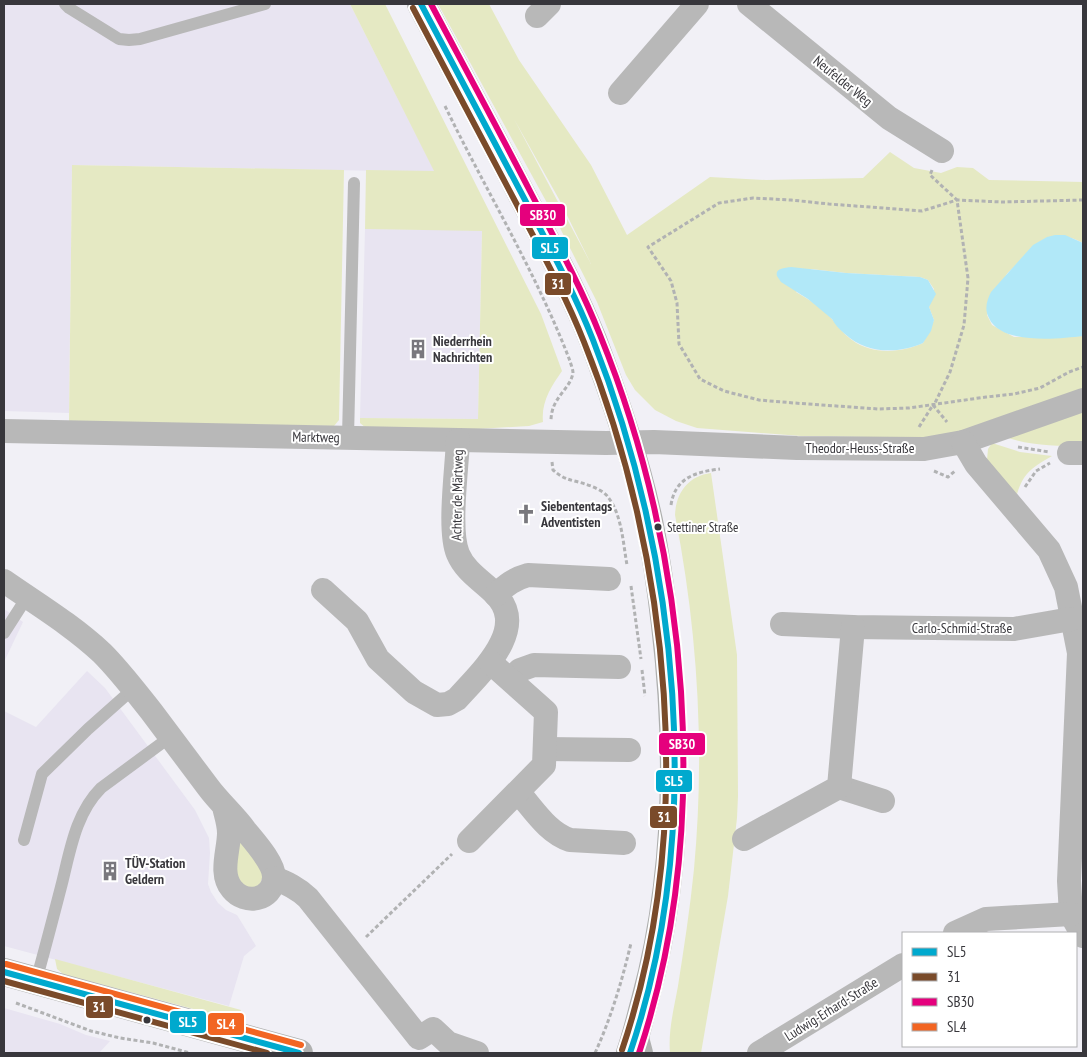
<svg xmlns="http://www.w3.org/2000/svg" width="1087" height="1057" viewBox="0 0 1087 1057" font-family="'PT Sans Narrow',sans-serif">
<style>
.built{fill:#e8e4f1}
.green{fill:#e5e9c3;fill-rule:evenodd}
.water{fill:#b1e8f8}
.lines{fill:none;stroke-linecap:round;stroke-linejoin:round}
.path{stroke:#b1b2b3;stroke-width:3;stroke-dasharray:4 2.5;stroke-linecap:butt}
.lane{stroke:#b8b8b8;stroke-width:12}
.street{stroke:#b8b8b8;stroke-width:24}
.secondary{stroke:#adaead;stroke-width:28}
.primary{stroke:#b0b1b0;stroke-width:28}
.bus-1-casing{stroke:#fff;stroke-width:10}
.bus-2-casing{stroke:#fff;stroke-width:10}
.bus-3-casing{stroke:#fff;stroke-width:10}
.bus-4-casing{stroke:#fff;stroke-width:10}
.bus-1{stroke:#00a9ce;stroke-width:6}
.bus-2{stroke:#7a4b2a;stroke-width:6}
.bus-3{stroke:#e5007d;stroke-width:6}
.bus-4{stroke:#f26522;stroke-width:6}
.bus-dot{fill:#38373c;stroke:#fff;stroke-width:2}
.labels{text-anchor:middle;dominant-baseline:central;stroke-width:4;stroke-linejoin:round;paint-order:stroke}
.bus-label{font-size:13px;fill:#38373c;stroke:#fff;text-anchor:start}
.street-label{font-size:14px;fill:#38373c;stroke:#fff}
.poi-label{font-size:14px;font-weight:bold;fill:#38373c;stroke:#fff;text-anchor:start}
.line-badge{stroke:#fff;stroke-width:2}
.badge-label{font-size:14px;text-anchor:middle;font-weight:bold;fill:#fff}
</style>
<rect width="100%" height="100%" fill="#f1f0f6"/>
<g class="built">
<path d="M4,4h346l85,168 -363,-7 -3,248 -65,-2z"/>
<path d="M365,229l117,1 -4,189 -118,-1z"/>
<path d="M4,609l19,13 -19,40z"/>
<path d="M87,671l18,17 90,122 14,28 1,15 -2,31 3,8 7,11 8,7 11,5 19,31 -12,10 -15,50 -225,-60v-235l32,16z"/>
<path d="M4,1008l56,16 26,11 24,6 -11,12h-95z"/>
</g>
<g class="green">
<path d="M350,4h35l156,310 21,57c-11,16 -21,31 -19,51l-14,4 -69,4 -94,-2 -6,-5v-5l118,1 4,-188 -117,-2 1,-59 68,1z"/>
<path d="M438,4h51l30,56 72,105 36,70 83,-58 56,3 97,-2 27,-26 24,16 27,5 16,-6 16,1 16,12 94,2v61c-30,-16 -45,-4 -65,20 -4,5 -10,8 -13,14 -7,12 -12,26 -18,38l5,10 22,12 69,-1v56l-116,40 -32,6 -134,-2 -104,-8 -21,-7 -21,-11 -20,-20 -9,-15 -29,-73 -45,-90zM514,119l46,82 31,63zM811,269l35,4 74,4 8,3 6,9 -5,18 5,13 -11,23c-22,10 -51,12 -71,-3 -9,-6 -14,-15 -22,-23 -9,-10 -22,-18 -34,-25z"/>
<path d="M72,165l272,5 -5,250 -5,6 -265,-4z"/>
<path d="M1083,412v34c-27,0 -52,0 -78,-9z"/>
<path d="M992,443l28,9 32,4c-21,12 -30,18 -36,42l-29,-38 1,-11z"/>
<path d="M711,473l26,182 1,141 -1,22 -9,78 -27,157h-31c-2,-22 4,-45 8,-67 6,-39 12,-77 16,-117 11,-118 4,-237 -19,-354 1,-22 13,-39 36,-42z"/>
<path d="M239,834l26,36 -6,17h-14l-10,-11z"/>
<path d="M55,959l186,51 -3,11 -175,-47 -6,-5z"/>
</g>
<g class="water">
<path d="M1055,235h10l18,8v93c-25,3 -82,9 -94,-18 -5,-9 -2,-18 2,-26l42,-47 14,-8z"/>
<path d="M791,267l55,6 74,4 8,3 8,14 -7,13 5,13 -3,11 -8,12c-26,11 -56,11 -78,-9 -5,-4 -10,-9 -13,-15l-24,-20 -27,-17 -4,-6c-2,-8 8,-8 14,-9z"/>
</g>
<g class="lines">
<g class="path">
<path d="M445,106c41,85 91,166 125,255 1,4 3,8 3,12 -3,17 -22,24 -22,48"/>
<path d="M932,170l-2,5 27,25 11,78 -4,47 -14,47 -16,33"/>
<path d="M1083,200l-81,2 -45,-2 -35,11 -93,-7 -38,-4 -38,-2 -34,5 -71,44 23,34 6,22 2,41 21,35 24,12 35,9 35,3 85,6 30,-1 77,-11 28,-3 26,-6 29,-16 14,-5"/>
<path d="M919,427l14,-22 14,17"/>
<path d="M1018,447l31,5"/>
<path d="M552,462l1,8c13,11 17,9 32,14 7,2 19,7 23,13 14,18 15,46 19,68"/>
<path d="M934,471l14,6 7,-6"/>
<path d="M1025,487l11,-16 14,-8"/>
<path d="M671,505c4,-27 24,-33 49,-36"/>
<path d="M631,586l10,73"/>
<path d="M642,670l3,26"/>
<path d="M366,937l86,-83"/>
<path d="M16,1003l75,28 29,7 33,5 37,10"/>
<path d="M595,1053c16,-35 27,-72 36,-110"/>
</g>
<g class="lane">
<path d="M65,4l4,4 50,31 10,1 11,-1 125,-35"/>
<path d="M348,437l6,-254"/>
<path d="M4,633l23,-36"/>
<path d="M24,840l18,-66 46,-45 45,-40"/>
<path d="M36,981c9,-32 17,-63 25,-94 9,-35 14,-73 40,-99l69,-51"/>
</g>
<g class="street">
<path d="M749,4l140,114 53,33"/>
<path d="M537,16l12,-12"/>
<path d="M620,93l77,-89"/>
<path d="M4,431l602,12 48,-1 143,6 127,1 39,-7 120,-42"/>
<path d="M963,442l13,22 73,86 17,37 13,66 -10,228 2,33 12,22"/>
<path d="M1069,453h14"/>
<path d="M4,581c33,23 68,44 98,72 18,18 33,38 49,58 19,25 38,51 57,76 11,15 26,28 37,43 9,11 30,34 29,48 -2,23 -29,27 -42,11 -13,-15 -3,-39 -3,-56 0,-9 -3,-17 -5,-26"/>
<path d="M323,590l34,31 21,38 36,33 23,13 11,-1 9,-5c23,-26 74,-71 37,-106 -12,-12 -29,-22 -36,-39 -10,-23 -1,-86 0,-114"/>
<path d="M496,595c10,-10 18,-16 32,-20l81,4"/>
<path d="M782,624l71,3 161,2 57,-10"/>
<path d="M510,679l10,-9 14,-5 85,2"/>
<path d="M546,749l83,1"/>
<path d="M839,787l44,14"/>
<path d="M519,793c15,17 29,40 51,47l54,3"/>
<path d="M744,839l95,-52 14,-160"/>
<path d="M469,841l75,-76 2,-53 -56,-50"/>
<path d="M274,878c13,5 24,10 34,20l111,140 14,-9 15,14 29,10"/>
<path d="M955,933l31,-14 85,-5"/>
<path d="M759,1053l144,-88"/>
</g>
<path class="secondary" d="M421,4c34,64 68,127 101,191 25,48 51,95 71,145 22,58 43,120 56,181 7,34 12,69 16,104 15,125 13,253 -20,375 -5,18 -9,36 -15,53"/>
<g class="primary">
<path d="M4,972l295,81"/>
<path d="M635,1038l4,15"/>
</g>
<defs>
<g id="bus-1">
<path d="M421,4c35,65 69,131 104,196 24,46 49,92 68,140 86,218 113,488 37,713"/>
<path d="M4,972l295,81"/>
</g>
<g id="bus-2">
<path d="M413,8c35,65 69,130 103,195 24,46 49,91 68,139 87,216 113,486 38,708"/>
<path d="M4,981l263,72"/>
</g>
<path id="bus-3" d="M431,4c34,64 68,127 101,191 24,46 49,92 68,140 89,219 114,492 39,718"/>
<path id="bus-4" d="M6,964l295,81"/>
</defs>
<use href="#bus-1" class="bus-1-casing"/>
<use href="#bus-2" class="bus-2-casing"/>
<use href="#bus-3" class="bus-3-casing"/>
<use href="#bus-4" class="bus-4-casing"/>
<use href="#bus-1" class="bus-1"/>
<use href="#bus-2" class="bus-2"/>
<use href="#bus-3" class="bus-3"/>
<use href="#bus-4" class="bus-4"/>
</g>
<defs>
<symbol id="building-bare" viewBox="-9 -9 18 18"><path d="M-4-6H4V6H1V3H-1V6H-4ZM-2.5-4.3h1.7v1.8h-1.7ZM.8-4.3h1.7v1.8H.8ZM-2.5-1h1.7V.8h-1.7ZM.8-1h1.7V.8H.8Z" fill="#79787d" stroke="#fff" stroke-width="2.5" paint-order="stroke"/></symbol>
<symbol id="church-bare" viewBox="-9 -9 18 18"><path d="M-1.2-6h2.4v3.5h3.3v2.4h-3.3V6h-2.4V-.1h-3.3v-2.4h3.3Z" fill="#79787d" stroke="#fff" stroke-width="2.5" paint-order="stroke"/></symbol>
</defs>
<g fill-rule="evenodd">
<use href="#building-bare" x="404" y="335" width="28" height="28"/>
<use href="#church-bare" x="512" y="500" width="28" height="28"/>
<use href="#building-bare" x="96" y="857" width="28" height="28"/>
</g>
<g class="bus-dot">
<circle cx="658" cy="527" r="4.5"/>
<circle cx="147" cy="1020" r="4.5"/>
</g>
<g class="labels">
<g class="bus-label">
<text x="667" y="527">Stettiner Straße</text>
</g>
<g class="street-label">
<text transform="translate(843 81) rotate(39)">Neufelder Weg</text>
<text transform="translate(316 437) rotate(1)">Marktweg</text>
<text x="860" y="448">Theodor-Heuss-Straße</text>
<text transform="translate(457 495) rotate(-89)">Achter de Märtweg</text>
<text x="962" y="628">Carlo-Schmid-Straße</text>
<text transform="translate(831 1009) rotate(-32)">Ludwig-Erhard-Straße</text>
</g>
<g class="poi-label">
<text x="433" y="341">Niederrhein<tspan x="433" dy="16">Nachrichten</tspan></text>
<text x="541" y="506">Siebententags<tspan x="541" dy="16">Adventisten</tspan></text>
<text x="125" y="863">TÜV-Station<tspan x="125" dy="16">Geldern</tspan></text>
</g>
</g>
<g class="line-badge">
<rect x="519" y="203" width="47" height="24" rx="5" fill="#e5007d"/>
<rect x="531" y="236" width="38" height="24" rx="5" fill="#00a9ce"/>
<rect x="544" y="272" width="28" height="24" rx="5" fill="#7a4b2a"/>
<rect x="658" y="732" width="48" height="24" rx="5" fill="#e5007d"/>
<rect x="655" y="769" width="38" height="24" rx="5" fill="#00a9ce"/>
<rect x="649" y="805" width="29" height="24" rx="5" fill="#7a4b2a"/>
<rect x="85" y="995" width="29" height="24" rx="5" fill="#7a4b2a"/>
<rect x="169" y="1010" width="38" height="24" rx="5" fill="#00a9ce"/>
<rect x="207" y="1012" width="38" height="24" rx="5" fill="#f26522"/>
</g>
<g class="badge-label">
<text x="543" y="220">SB30</text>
<text x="550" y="253">SL5</text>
<text x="558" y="289">31</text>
<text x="682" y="749">SB30</text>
<text x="674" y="786">SL5</text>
<text x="664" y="822">31</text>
<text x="99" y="1012">31</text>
<text x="188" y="1027">SL5</text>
<text x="226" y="1029">SL4</text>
</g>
<rect width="1087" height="1057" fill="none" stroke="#38373c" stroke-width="10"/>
<rect x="902" y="932" width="175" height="115" fill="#ffffff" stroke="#afafb1"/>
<rect x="912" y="948" width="25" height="8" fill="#00a9ce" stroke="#afafb1"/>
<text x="947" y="957" font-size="15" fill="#38373c">SL5</text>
<rect x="912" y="973" width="25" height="8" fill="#7a4b2a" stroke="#afafb1"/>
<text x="947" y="982" font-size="15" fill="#38373c">31</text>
<rect x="912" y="998" width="25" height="8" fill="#e5007d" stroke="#afafb1"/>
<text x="947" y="1007" font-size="15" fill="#38373c">SB30</text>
<rect x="912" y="1023" width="25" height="8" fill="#f26522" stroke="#afafb1"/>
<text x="947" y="1032" font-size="15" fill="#38373c">SL4</text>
</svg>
